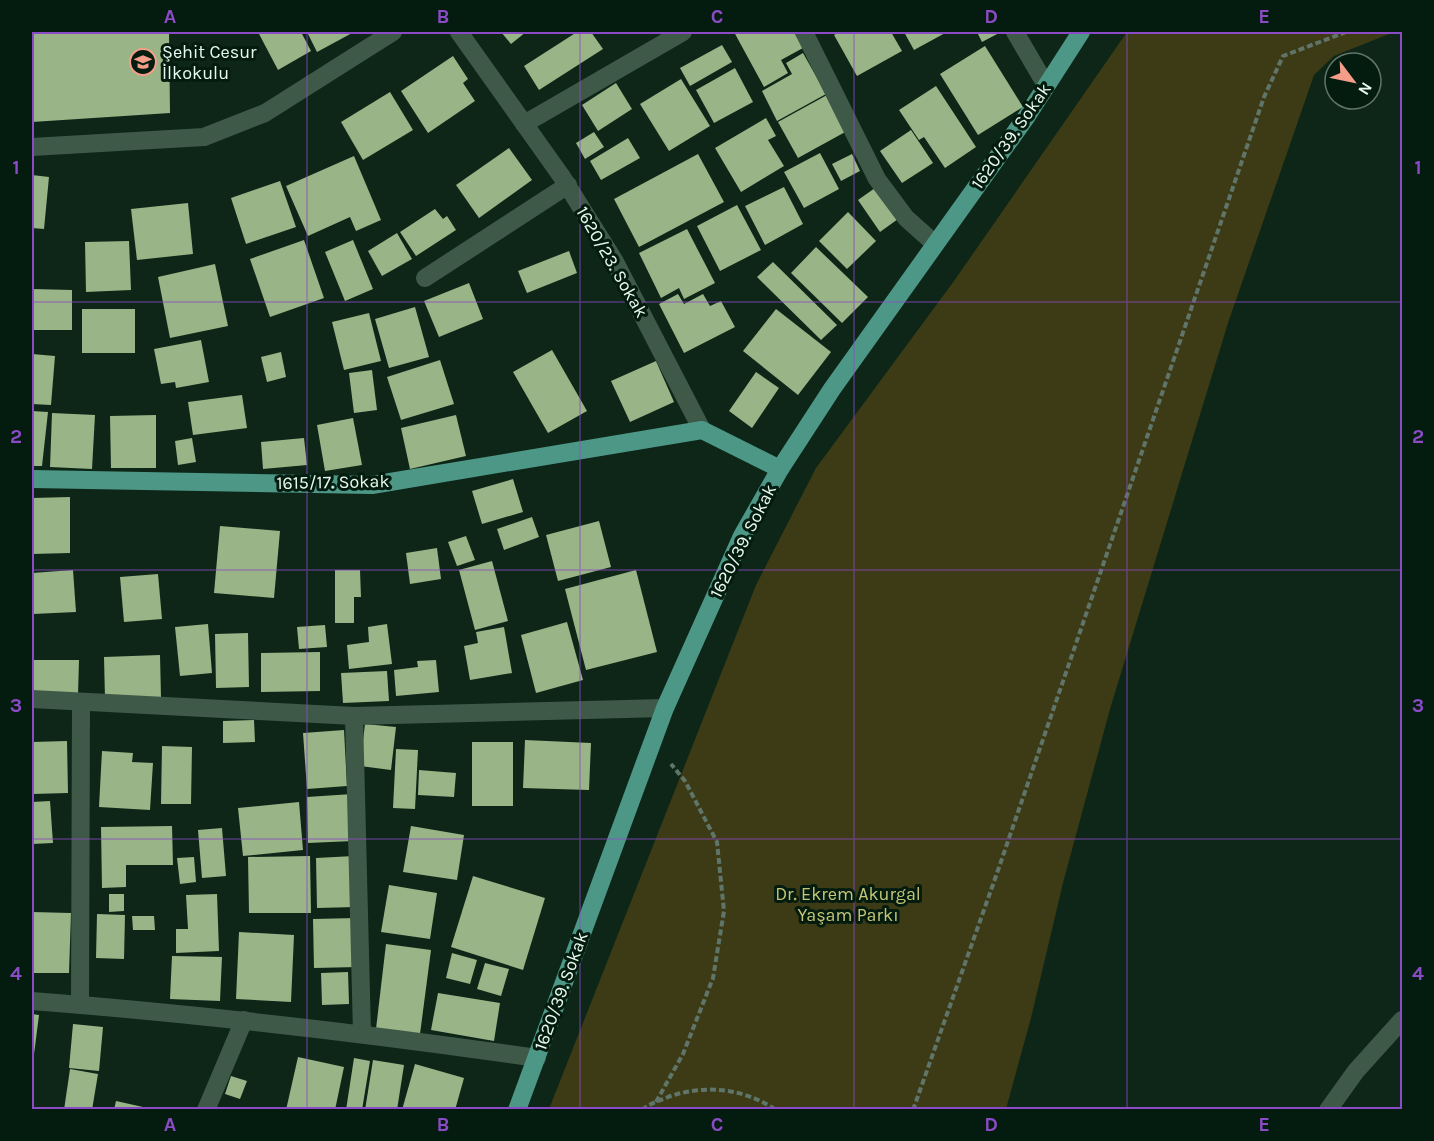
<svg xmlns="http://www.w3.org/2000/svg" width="1434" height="1141" viewBox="0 0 1434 1141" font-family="Karla,sans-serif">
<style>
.green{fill:#3c3b15}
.building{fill:#99b486}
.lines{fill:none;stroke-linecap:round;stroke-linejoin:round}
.path{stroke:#607569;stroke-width:4;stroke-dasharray:6 3;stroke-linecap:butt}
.minor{stroke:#3f5949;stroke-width:18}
.major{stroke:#4d9787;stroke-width:18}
.grid{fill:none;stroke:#8c4bc6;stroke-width:1.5;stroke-opacity:0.55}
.labels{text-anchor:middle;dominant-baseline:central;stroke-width:6;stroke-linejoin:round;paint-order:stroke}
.poi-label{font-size:18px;fill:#e9f8ee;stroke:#041c0f;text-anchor:start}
.street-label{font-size:18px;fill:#e9f8ee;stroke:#041c0f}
.park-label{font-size:18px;fill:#c7c678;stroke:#041c0f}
.neatline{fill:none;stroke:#8c4bc6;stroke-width:2}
.grid-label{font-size:20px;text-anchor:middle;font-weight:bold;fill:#8c4bc6}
</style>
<rect width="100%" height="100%" fill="#0d2618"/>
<path class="green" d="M1127,32h267l-60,24 -20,19 -86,248 -118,386 -47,174 -32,135 -25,91h-457l207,-524 60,-117 138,-187z"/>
<g class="building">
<path d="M32,32h137l1,81 -138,9z"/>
<path d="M258,32h43l10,19 -33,19z"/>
<path d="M307,32h47l-37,20z"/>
<path d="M501,32h25l-15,12z"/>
<path d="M577,32h14l12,17 -64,41 -15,-24z"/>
<path d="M734,32h60l9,16 -22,12 7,13 -24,14z"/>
<path d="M839,32h52l11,19 -45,25 -23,-41z"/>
<path d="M904,32h43l-33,18z"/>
<path d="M977,32h24l-19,10z"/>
<path d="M722,45l10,17 -42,24 -10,-18z"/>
<path d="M985,46l38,61 -45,28 -38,-61z"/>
<path d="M803,53l23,41 -49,27 -15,-30 30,-17 -6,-11z"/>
<path d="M453,56l15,23 -5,4 12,18 -47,32 -27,-42z"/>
<path d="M735,68l18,34 -39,21 -18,-33z"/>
<path d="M681,79l29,47 -41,25 -29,-47z"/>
<path d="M616,83l16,26 -34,22 -16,-26z"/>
<path d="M936,86l40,61 -31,21 -21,-31 -5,3 -20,-30z"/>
<path d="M390,92l23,38 -50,30 -22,-38z"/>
<path d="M827,95l20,36 -49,27 -20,-36z"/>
<path d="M766,118l10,18 -8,4 16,26 -43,26 -26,-44z"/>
<path d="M911,130l22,33 -31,20 -22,-32z"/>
<path d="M594,132l10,15 -19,12 -9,-16z"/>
<path d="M628,138l12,20 -39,22 -11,-19z"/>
<path d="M509,148l23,32 -53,38 -23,-33z"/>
<path d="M820,153l19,36 -35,19 -20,-36z"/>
<path d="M698,154l26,48 -85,45 -25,-48z"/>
<path d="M852,154l8,17 -19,10 -9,-17z"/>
<path d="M354,156l27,64 -25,11 -6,-14 -42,19 -22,-50z"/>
<path d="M32,175l17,2 -5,52 -12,-1z"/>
<path d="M280,181l16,46 -50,17 -15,-46z"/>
<path d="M784,187l19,37 -38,21 -20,-39z"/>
<path d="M875,188l23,31 -18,13 -22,-32z"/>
<path d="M188,203l5,51 -56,6 -6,-51z"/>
<path d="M737,205l24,45 -41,21 -23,-45z"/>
<path d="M435,209l8,10 4,-3 9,14 -40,26 -16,-24z"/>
<path d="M848,212l28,29 -29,28 -28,-28z"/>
<path d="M687,229l28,54 -31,16 -5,-11 -18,10 -22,-45z"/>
<path d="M397,233l15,26 -30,17 -14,-25z"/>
<path d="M304,240l20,58 -54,19 -20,-58z"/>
<path d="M353,240l20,49 -28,12 -20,-49z"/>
<path d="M129,241l2,49 -45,2 -1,-50z"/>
<path d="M816,247l52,50 -26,26 -51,-50z"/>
<path d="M569,251l8,22 -50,20 -9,-22z"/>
<path d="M773,262l64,63 -16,15 -64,-63z"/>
<path d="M215,264l13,62 -58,12 -12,-61z"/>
<path d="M469,283l14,36 -44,18 -15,-36z"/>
<path d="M32,289l40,1v40h-40z"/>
<path d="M678,294l6,10 19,-10 7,12 11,-5 14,26 -51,26 -25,-49z"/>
<path d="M415,307l14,50 -40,11 -14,-49z"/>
<rect x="82" y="309" width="53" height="44"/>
<path d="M776,309l55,43 -33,43 -55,-44z"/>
<path d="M369,313l12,48 -37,9 -12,-48z"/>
<path d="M201,340l8,42 -33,6 -1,-6 -14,2 -7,-35z"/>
<path d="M552,350l35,61 -39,22 -35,-61z"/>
<path d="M281,352l5,25 -19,5 -6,-25z"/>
<path d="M32,354l23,2 -4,49 -19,-1z"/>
<path d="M440,360l14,44 -53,16 -14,-43z"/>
<path d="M656,361l18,41 -44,20 -19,-41z"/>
<path d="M372,370l5,40 -23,3 -5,-40z"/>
<path d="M756,372l23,16 -27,40 -23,-17z"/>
<path d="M242,395l5,33 -54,7 -5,-33z"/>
<path d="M32,411l16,1 -6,54h-10z"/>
<path d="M52,413l43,2 -3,54 -42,-2z"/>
<path d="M156,415v53h-45l-1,-52z"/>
<path d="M456,415l10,41 -56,13 -9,-41z"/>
<path d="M353,418l9,47 -37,6 -8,-46z"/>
<path d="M192,438l4,24 -18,3 -3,-24z"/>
<path d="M304,438l3,27 -44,4 -2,-27z"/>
<path d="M513,479l10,33 -41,12 -10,-33z"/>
<path d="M70,497v56l-38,1v-56z"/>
<path d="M532,517l7,20 -35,13 -7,-21z"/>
<path d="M599,521l12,46 -53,14 -12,-46z"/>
<path d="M220,526l60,5 -6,67 -60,-5z"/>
<path d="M466,536l9,24 -18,6 -9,-24z"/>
<path d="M437,548l4,31 -31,5 -4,-31z"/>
<path d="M492,561l16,60 -33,9 -16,-60z"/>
<path d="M73,570l3,42 -43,2 -1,-41z"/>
<path d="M335,570h25l1,27h-7v26h-19z"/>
<path d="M636,570l21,82 -71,18 -21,-81z"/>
<path d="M158,574l4,45 -38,3 -4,-45z"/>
<path d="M567,622l16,58 -47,13 -15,-58z"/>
<path d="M208,624l4,49 -32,3 -5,-49z"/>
<path d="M387,624l5,40 -43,5 -2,-24 22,-3 -1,-15z"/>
<path d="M325,625l2,22 -28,2 -2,-22z"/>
<path d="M504,627l8,46 -42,7 -6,-34 14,-3 -2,-11z"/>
<path d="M248,633l1,54 -33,1 -1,-54z"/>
<path d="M320,652v39l-59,1v-39z"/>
<path d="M160,655l1,42 -56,2 -1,-42z"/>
<path d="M32,660h47l-1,35h-46z"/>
<path d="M436,660l3,32 -43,4 -2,-26 24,-3 -1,-6z"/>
<path d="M387,671l2,30 -46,2 -2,-30z"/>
<path d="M254,720l1,22 -32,1v-22z"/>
<path d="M365,724l31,3 -5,43 -31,-4z"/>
<path d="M344,730l3,56 -40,3 -4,-56z"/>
<path d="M525,740l66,3 -2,47 -66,-2z"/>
<path d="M67,741l1,52 -36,1v-52z"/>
<rect x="472" y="742" width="41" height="64"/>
<path d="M162,746l30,1 -1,57h-30z"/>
<path d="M396,749l22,1 -3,59 -22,-1z"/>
<path d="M102,751l31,2 -1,9 21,1 -3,47 -51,-3z"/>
<path d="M419,770l37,3 -2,24 -36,-2z"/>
<path d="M352,794l1,47 -45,2 -1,-46z"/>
<path d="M50,801l3,42 -21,1v-42z"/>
<path d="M299,802l4,48 -60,6 -5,-48z"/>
<path d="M172,826l1,39h-47v22l-24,1 -1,-61z"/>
<path d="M411,826l53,9 -7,45 -54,-8z"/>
<path d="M222,828l4,48 -24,2 -4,-48z"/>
<path d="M310,856l1,57h-62l-1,-56z"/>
<path d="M354,856l2,51 -39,1 -1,-50z"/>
<path d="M194,857l2,25 -16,2 -3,-26z"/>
<path d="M473,876l72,22 -22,72 -72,-23z"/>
<path d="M389,885l48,8 -7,46 -49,-7z"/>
<path d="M109,894h15v17l-15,1z"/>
<path d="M217,894l2,57 -43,2v-24h12l-2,-34z"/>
<path d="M32,912l39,1 -2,60h-37z"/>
<path d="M97,914l28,1 -1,44 -28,-1z"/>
<path d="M132,916h22l1,14h-22z"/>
<path d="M357,918l1,49 -44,1 -1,-49z"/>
<path d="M239,932l55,3 -3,67 -55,-3z"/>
<path d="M386,944l45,6 -11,84 -44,-5z"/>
<path d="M452,953l25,7 -7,24 -24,-6z"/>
<path d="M172,956l50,1 -2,44 -50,-2z"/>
<path d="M485,963l24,6 -8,27 -24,-7z"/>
<path d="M348,972l1,32 -27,1 -1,-32z"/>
<path d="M438,993l62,10 -6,38 -63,-11z"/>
<path d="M32,1014l7,1 -6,47h-1z"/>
<path d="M73,1024l30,3 -4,44 -30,-3z"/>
<path d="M298,1057l46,10 -9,43h-49z"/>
<path d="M354,1058l16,3 -8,49h-16z"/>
<path d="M373,1060l31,5 -7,45h-32z"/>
<path d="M415,1064l49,14 -9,32h-53z"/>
<path d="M70,1069l28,5 -6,36h-28z"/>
<path d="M231,1076l16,5 -7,18 -15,-5z"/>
<path d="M116,1101l36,8v1h-38z"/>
</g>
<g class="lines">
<g class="path">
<path d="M656,1102l27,-48 30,-76 11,-67 -7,-69 -32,-61 -14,-17"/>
<path d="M642,1110c8,-7 17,-9 26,-13 36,-13 76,-9 108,13"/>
<path d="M913,1110l83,-234 268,-779 19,-41 63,-24"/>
</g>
<g class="minor">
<path d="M459,32l103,145 52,83 88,170"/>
<path d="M804,32l73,147 29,39 29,26"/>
<path d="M1015,32l31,53"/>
<path d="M524,124l159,-92"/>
<path d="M32,147l172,-10 61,-24 128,-81"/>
<path d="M425,278l143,-93"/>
<path d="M32,699l322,17 311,-8"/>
<path d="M354,716l8,317"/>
<path d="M32,1001c169,13 337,33 505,57"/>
<path d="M80,1005l1,-302"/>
<path d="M206,1110l38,-90"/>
<path d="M1328,1110l28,-39 46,-51"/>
</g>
<g class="major">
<path d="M32,479l340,6 330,-55 78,39"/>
<path d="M517,1110l148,-402 77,-172 38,-67 52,-80 195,-273 54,-84"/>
</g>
</g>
<path class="grid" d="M307,32v1078M580,32v1078M854,32v1078M1127,32v1078M32,302h1370M32,570h1370M32,839h1370"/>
<defs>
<symbol id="school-ring" viewBox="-11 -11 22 22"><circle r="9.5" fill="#041c0f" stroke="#f49e8a" stroke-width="1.5"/><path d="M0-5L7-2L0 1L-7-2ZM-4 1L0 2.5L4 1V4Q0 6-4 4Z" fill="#f49e8a"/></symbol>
</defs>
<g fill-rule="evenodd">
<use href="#school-ring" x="128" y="47" width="30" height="30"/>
</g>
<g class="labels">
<g class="poi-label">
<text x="162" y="52">Şehit Cesur<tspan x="162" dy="21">İlkokulu</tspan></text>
</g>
<g class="street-label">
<text transform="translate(1011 136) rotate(-55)">1620/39. Sokak</text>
<text transform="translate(612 262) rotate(60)">1620/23. Sokak</text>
<text transform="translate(333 482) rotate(-1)">1615/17. Sokak</text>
<text transform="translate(743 541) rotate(-63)">1620/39. Sokak</text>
<text transform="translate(561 991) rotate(-70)">1620/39. Sokak</text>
</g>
<g class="park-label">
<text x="848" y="894">Dr. Ekrem Akurgal<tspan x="848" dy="21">Yaşam Parkı</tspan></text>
</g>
</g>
<rect width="1434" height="1141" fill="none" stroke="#041c0f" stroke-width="66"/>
<g transform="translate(1353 81) rotate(122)"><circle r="28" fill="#041c0f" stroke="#607468" stroke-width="1.5"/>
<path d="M0-4.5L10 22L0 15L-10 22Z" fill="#f49e8a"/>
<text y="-9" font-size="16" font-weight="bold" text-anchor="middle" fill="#e9f8ee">N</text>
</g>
<rect x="33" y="33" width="1368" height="1075" class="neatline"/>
<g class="grid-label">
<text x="170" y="23">A</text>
<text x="443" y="23">B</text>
<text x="717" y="23">C</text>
<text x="991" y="23">D</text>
<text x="1264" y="23">E</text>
<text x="16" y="174">1</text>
<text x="1418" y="174">1</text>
<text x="16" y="443">2</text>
<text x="1418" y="443">2</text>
<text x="16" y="712">3</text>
<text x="1418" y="712">3</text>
<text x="16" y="980">4</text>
<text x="1418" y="980">4</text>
<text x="170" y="1131">A</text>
<text x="443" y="1131">B</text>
<text x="717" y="1131">C</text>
<text x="991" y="1131">D</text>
<text x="1264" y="1131">E</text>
</g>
</svg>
